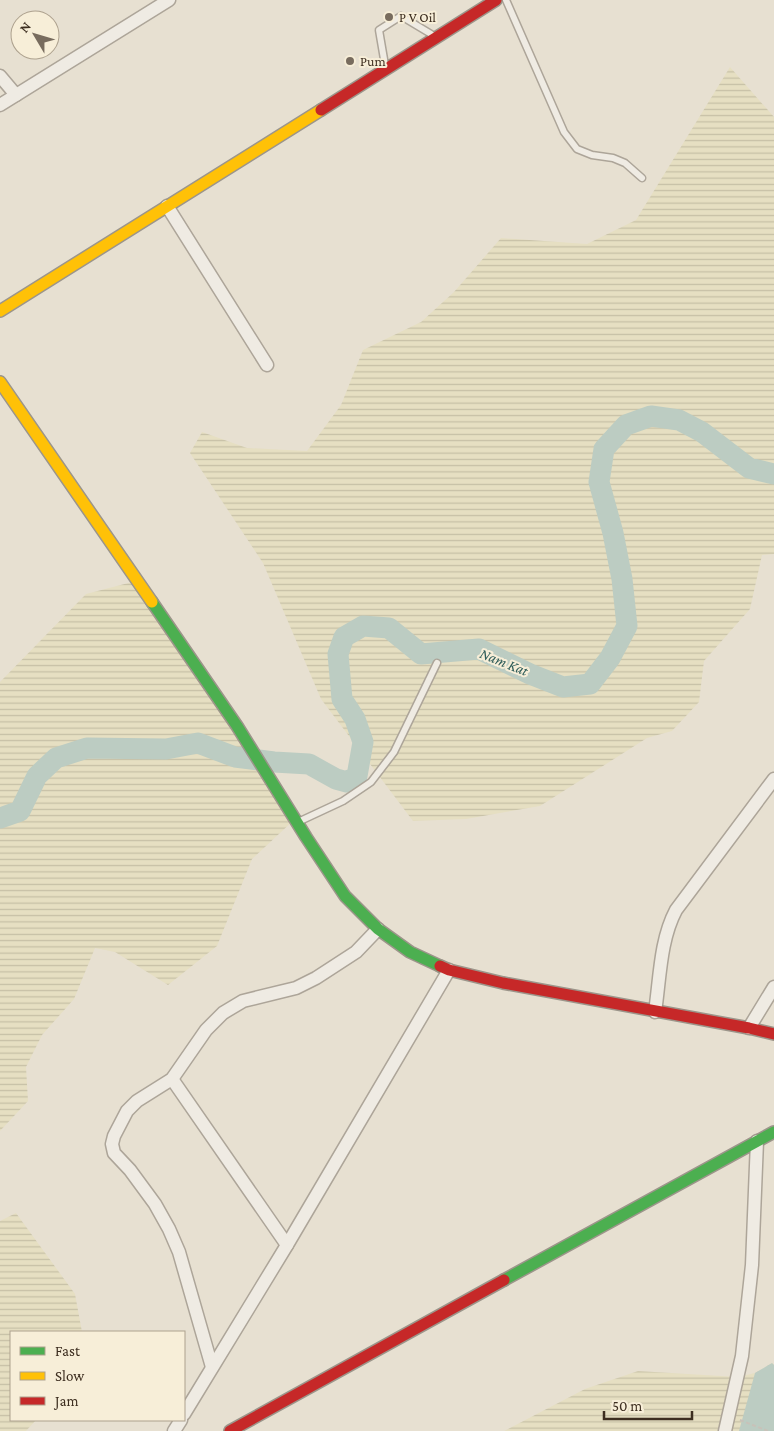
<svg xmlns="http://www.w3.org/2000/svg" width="774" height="1431" viewBox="0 0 774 1431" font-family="'Crimson Pro',serif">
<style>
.farmland{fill:url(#farmland-rules)}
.water{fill:#bcccc2}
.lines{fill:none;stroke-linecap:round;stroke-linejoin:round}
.river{stroke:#bcccc2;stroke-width:21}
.lane-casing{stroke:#ada599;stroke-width:9}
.street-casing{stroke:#ada599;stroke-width:15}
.fast-casing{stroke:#9c958a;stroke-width:14}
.slow-casing{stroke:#9c958a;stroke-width:14}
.jam-casing{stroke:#9c958a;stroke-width:14}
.path{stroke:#c8c2b9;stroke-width:2;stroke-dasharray:4 2.5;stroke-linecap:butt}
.lane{stroke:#efebe3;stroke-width:6}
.street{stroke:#efebe3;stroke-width:12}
.fast{stroke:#4caf50;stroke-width:11}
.slow{stroke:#ffc107;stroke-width:11}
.jam{stroke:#c62828;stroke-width:11}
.poi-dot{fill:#786c5e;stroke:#f7eed8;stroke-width:2}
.labels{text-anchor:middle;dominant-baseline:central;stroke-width:4;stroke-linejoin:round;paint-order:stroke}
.poi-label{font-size:14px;fill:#3d2e20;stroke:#f7eed8;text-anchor:start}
.water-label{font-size:15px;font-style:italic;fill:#2f5d5a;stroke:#f7eed8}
</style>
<defs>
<pattern id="farmland-rules" width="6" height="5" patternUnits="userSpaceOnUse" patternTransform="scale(1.25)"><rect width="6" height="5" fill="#e6dfc2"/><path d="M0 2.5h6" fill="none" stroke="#c6c0a6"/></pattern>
</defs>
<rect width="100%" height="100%" fill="#e7e0d1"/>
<g class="farmland">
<path d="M730,67l44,50v437l-12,1 -12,54 -46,52 -5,41 -27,29 -25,7 -107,68 -74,13 -53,2 -92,-122 -58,-136 -73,-110 12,-21 45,16 60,3 34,-46 22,-55 58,-28 33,-30 47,-54 86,6 49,-24z"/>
<path d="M136,581l159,238 -43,40 -35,87 -49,39 -53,-33 -20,-4 -21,51 -32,36 -16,32 2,34 -28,30v-449l86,-88z"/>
<path d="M16,1213l59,81 7,38h-71v88h25l-10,11h-26v-210z"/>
<path d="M772,1363l2,2v66h-270l81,-42 53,-18 100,6 17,-4z"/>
</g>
<path class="water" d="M772,1363l2,2v66h-35l16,-58z"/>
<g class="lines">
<path class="river" d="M0,818l20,-7 17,-35 19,-18 31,-10 79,1 32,-6 37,14 39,5 35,2 27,15 11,3 10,-6 6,-34 -8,-23 -13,-20 -4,-45 6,-17 19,-11 26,2 32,26 58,-5 51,25 33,13 27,-3 20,-26 17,-32 -5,-47 -9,-46 -14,-51 5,-33 22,-24 25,-9 28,4 23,12 47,36 25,6"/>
<defs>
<g id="lane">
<path d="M506,0l58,132 13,17 15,6 21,3 12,5 17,15"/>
<path d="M385,65l-6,-35 22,-14 30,18"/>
<path d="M298,822l45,-21 28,-19 23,-30 43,-89"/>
</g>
<g id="street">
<path d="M0,76l16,19"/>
<path d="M0,105l169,-105"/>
<path d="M167,206l100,159"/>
<path d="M655,1012c5,-34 5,-72 21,-102l98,-131"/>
<path d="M749,1028l25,-41"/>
<path d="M172,1079l115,166"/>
<path d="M212,1367l-33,-115 -10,-23 -14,-25 -25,-34 -16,-17 -2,-9 2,-8 13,-25 10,-10 35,-22 34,-49 17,-17 20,-12 53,-13 20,-10 40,-26 22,-23"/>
<path d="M184,1414l103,-169 162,-275"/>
<path d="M174,1431l7,-11"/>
<path d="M725,1431l17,-75 10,-91 5,-124"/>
</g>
<g id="fast">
<path d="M152,602l85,124 69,111 39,59 33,33 32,23 30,14"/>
<path d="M504,1280l270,-148"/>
</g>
<g id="slow">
<path d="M0,311l321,-201"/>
<path d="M0,382l152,220"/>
</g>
<g id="jam">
<path d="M321,110l175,-110"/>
<path d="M440,966l9,4 54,13 246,45 25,6"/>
<path d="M230,1431l274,-151"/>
</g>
</defs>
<use href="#lane" class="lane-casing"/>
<use href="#street" class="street-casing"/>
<use href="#fast" class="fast-casing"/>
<use href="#slow" class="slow-casing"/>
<use href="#jam" class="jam-casing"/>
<path class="path" d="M740,1420l28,11"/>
<use href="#lane" class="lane"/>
<use href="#street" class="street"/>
<use href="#fast" class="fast"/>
<use href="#slow" class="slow"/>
<use href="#jam" class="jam"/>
</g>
<g class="poi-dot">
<circle cx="389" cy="17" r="5"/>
<circle cx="350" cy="61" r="5"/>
</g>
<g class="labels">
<g class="poi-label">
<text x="399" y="17">P V Oil</text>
<text x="360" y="61">Pum</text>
</g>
<g class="water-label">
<text transform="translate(504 662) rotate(22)">Nam Kat</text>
</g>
</g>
<rect x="10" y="1331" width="175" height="90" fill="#f7eed8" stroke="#ada18e"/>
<rect x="20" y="1347" width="25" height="8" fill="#4caf50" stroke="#ada18e"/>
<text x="55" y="1356" font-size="15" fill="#3d2e20">Fast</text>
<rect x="20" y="1372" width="25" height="8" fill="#ffc107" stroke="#ada18e"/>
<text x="55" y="1381" font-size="15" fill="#3d2e20">Slow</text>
<rect x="20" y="1397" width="25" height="8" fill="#c62828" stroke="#ada18e"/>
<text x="55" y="1406" font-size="15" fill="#3d2e20">Jam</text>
<g transform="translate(35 35) rotate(308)"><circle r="24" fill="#f7eed8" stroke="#ada18e"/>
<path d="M0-4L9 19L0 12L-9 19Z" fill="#786c5e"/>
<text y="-8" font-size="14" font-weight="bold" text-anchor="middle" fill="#3d2e20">N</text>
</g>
<path d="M604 1411v8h88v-8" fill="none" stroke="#3d2e20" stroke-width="2.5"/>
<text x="612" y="1411" font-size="15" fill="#3d2e20" stroke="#f7eed8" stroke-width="4" paint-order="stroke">50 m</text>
</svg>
